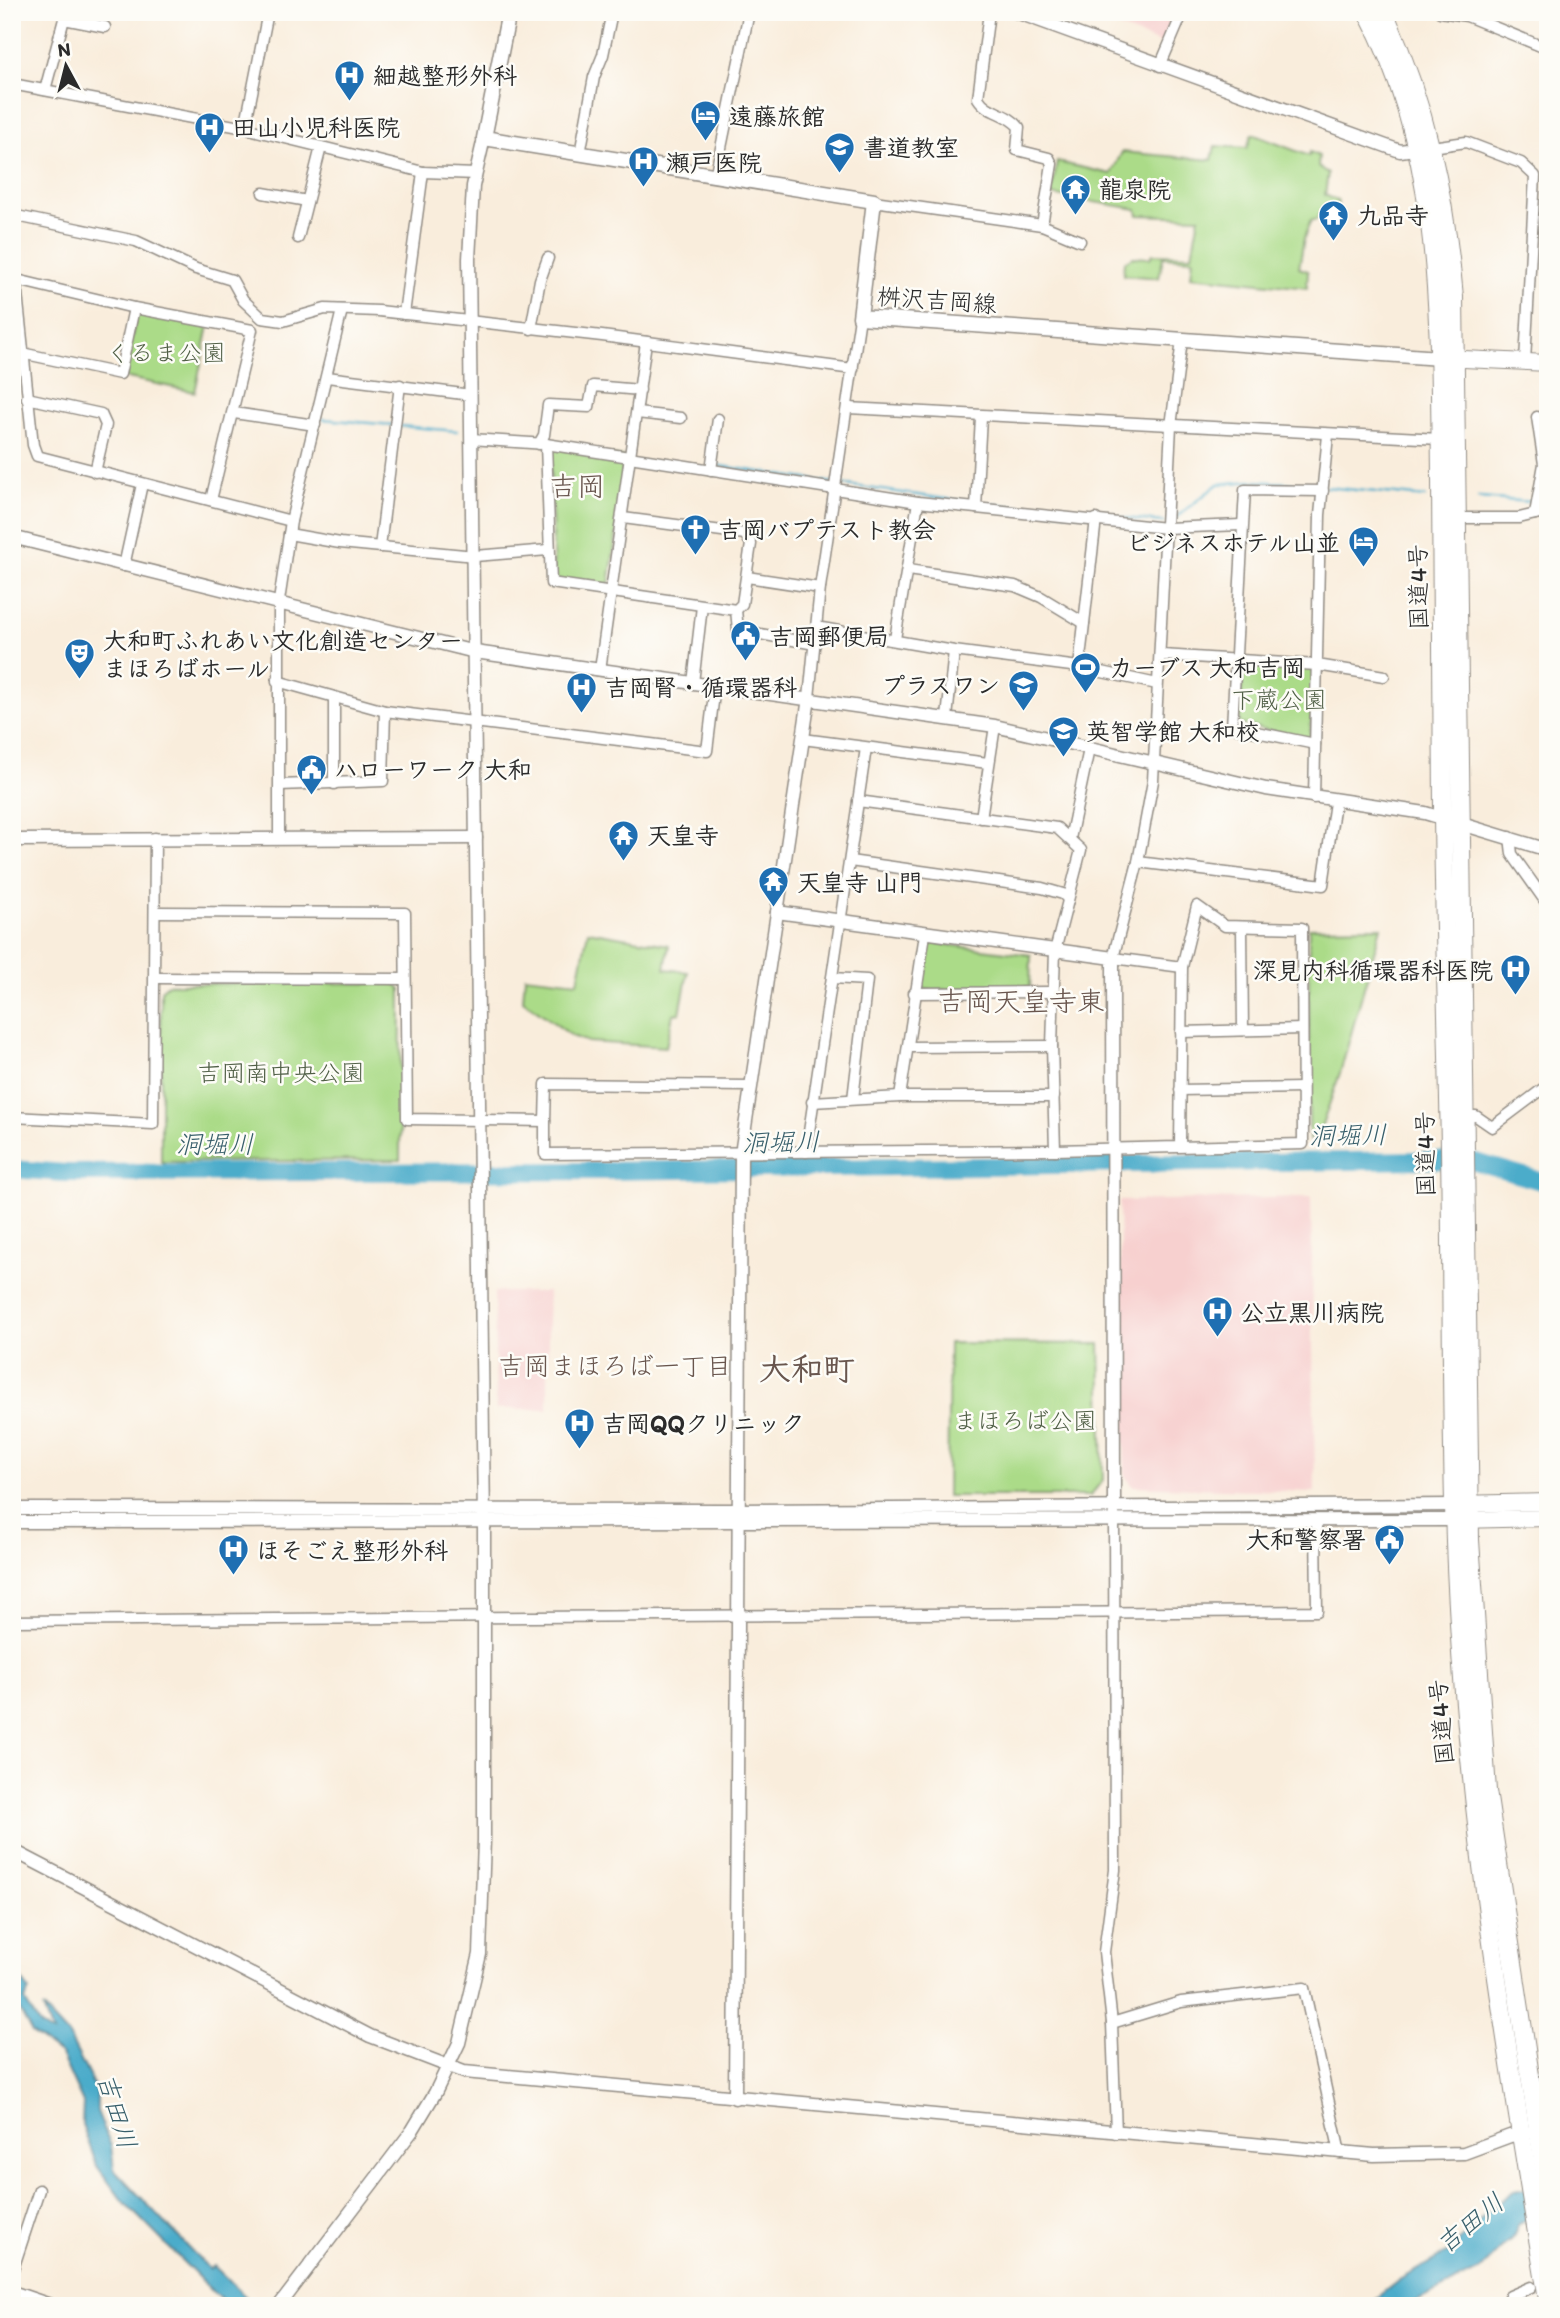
<svg xmlns="http://www.w3.org/2000/svg" width="1560" height="2318" viewBox="0 0 1560 2318" font-family="Itim,'Klee One',sans-serif">
<style>
.built{fill:#f7d0cf}
.green{fill:#abdb88;stroke:#6b835a;stroke-width:2}
.water{fill:#4bacca;stroke:#3b6c7a;stroke-width:2}
.lines{fill:none;stroke-linecap:round;stroke-linejoin:round}
.stream{stroke:#4bacca;stroke-width:2.5}
.river{stroke:#4bacca;stroke-width:18}
.minor-casing{stroke:#928c84;stroke-width:13}
.tertiary-casing{stroke:#928c84;stroke-width:15}
.secondary-casing{stroke:#928c84;stroke-width:17}
.primary-casing{stroke:#928c84;stroke-width:18}
.trunk-casing{stroke:#928c84;stroke-width:20}
.minor{stroke:#fff;stroke-width:10}
.tertiary{stroke:#fff;stroke-width:12}
.secondary{stroke:#fff;stroke-width:14}
.primary{stroke:#fff;stroke-width:16}
.trunk{stroke:#fff;stroke-width:18}
.labels{text-anchor:middle;dominant-baseline:central;stroke-width:5;stroke-linejoin:round;paint-order:stroke}
.poi-label{font-size:24px;font-weight:bold;fill:#2b2b2b;stroke:#fdfcf7;text-anchor:start}
.street-label{font-size:24px;fill:#2b2b2b;stroke:#fdfcf7}
.park-label{font-size:24px;fill:#516047;stroke:#fdfcf7}
.water-label{font-size:26px;font-style:italic;fill:#385f6b;stroke:#fdfcf7}
.neighbourhood-label{font-size:26px;fill:#69564e;stroke:#fdfcf7}
.quarter-label{font-size:28px;fill:#69564e;stroke:#fdfcf7}
.district-label{font-size:32px;font-weight:bold;fill:#69564e;stroke:#fdfcf7}
</style>
<rect width="100%" height="100%" fill="#fdfcf7"/>
<filter id="ink" filterUnits="userSpaceOnUse"><feTurbulence type="fractalNoise" baseFrequency=".0143" numOctaves="2"/><feDisplacementMap in="SourceGraphic" scale="14" xChannelSelector="R" yChannelSelector="G"/><feConvolveMatrix kernelMatrix="1 2 1 2 8 2 1 2 1" color-interpolation-filters="sRGB"/></filter>
<filter id="wash" filterUnits="userSpaceOnUse"><feTurbulence type="fractalNoise" baseFrequency=".00686" numOctaves="4" result="noise"/><feDisplacementMap in="SourceGraphic" scale="28" xChannelSelector="R" yChannelSelector="G"/><feGaussianBlur stdDeviation="1.57" result="paint"/><feColorMatrix in="noise" values="0 0 0 0 0 0 0 0 0 0 0 0 0 0 0 0 0 1.4 0 .05"/><feComposite in="paint" operator="in"/></filter>
<g filter="url(#wash)">
<rect width="100%" height="100%" fill="#f9eddc"/>
<g class="built">
<path d="M1079,12h96l-13,32z"/>
<path d="M1311,1197l4,295 -182,-6 -8,-10 -6,-275z"/>
<path d="M494,1292h54v117h-52z"/>
</g>
<g class="green">
<path d="M1252,134l57,22 1,-4 9,4 -1,11 10,6 -3,22 13,6 -2,13 -15,-2 -5,8h-5l-7,18 -5,30 9,3 -1,17 -116,-12 2,-17 -30,-2 -4,21 -36,-3 1,-13 9,-5 17,1 3,-4 39,1 7,-38 -61,-2 -1,-6 -86,-14 6,-33 54,12 11,-22 90,8 3,-14 32,2z"/>
<path d="M137,312l72,14 -14,66 -72,-15z"/>
<path d="M550,446l78,12 -19,126 -6,5 -49,-9z"/>
<path d="M1243,664l71,4 -4,71 -71,-15z"/>
<path d="M1381,927l-40,143 -23,67 -9,3v-212z"/>
<path d="M588,931l81,14 -4,24 23,3 -8,41 -7,1 -7,33 -78,-5 -16,-6 -49,-36 2,-24 53,6z"/>
<path d="M932,943l99,12 -1,32 -104,3 -5,-5 5,-37z"/>
<path d="M395,983l6,6 -1,171 -239,2v-172l7,-6z"/>
<path d="M949,1343l151,1 3,136 -13,16h-143z"/>
</g>
<g class="water">
<path d="M12,1967l17,23 -4,11 15,25 12,7 -9,-25 26,28 28,56v19l14,35 3,23 95,100 5,-3 41,40 -31,-3 -102,-103 -25,-34 -15,-42 1,-21 -22,-48 -29,-22 -18,-33z"/>
<path d="M1548,2185v25l-29,14 -6,13 -33,33 -73,36h-41l33,-26 51,-29 46,-47 18,-13z"/>
</g>
<g class="lines">
<g class="stream">
<path d="M323,419l70,6"/>
<path d="M400,426l57,5"/>
<path d="M715,465l118,18"/>
<path d="M839,484l122,17"/>
<path d="M1326,487l99,10"/>
<path d="M1478,498l54,4"/>
<path d="M988,504l175,18"/>
<path d="M1545,504h3"/>
<path d="M1169,523l49,-39 34,-3 68,4"/>
</g>
<path class="river" d="M12,1169l53,4 537,-2 825,-11 45,1 76,22"/>
</g>
</g>
<g filter="url(#ink)">
<g class="lines">
<defs>
<g id="minor">
<path d="M989,12l-11,86c10,16 29,14 41,29l-2,23 32,8 3,6 -10,61"/>
<path d="M1440,12l27,4 81,33"/>
<path d="M1160,66l23,-54"/>
<path d="M12,84l233,44 178,44 53,2"/>
<path d="M45,90l19,-71 41,8"/>
<path d="M245,128l23,-116"/>
<path d="M1432,147l34,-5 55,21 14,13 -10,186"/>
<path d="M580,154l14,-77 9,-22 9,-43"/>
<path d="M715,177l34,-165"/>
<path d="M263,193l44,8"/>
<path d="M874,201l168,24 38,16"/>
<path d="M12,215l124,26 60,28 36,11 11,20 19,18 21,3 42,-12 54,2 223,25 251,33"/>
<path d="M298,238l23,-91"/>
<path d="M12,245l21,200 4,11 254,65"/>
<path d="M17,280l117,28"/>
<path d="M404,314l19,-142"/>
<path d="M531,329l9,-49 8,-22"/>
<path d="M12,351l108,23 14,-66 118,22 -41,170"/>
<path d="M327,377l144,18"/>
<path d="M27,398l74,16 5,11 -11,47"/>
<path d="M848,408l592,31"/>
<path d="M234,413l81,12"/>
<path d="M637,413l44,5"/>
<path d="M471,439l75,5 372,58 248,26 75,-3"/>
<path d="M539,444l5,-9 4,-30 41,2 4,-21 47,4"/>
<path d="M546,444l5,139 185,27 6,-6 9,-60 -6,-10 -122,-16"/>
<path d="M711,470l7,-51"/>
<path d="M976,508l5,-91"/>
<path d="M1535,514l9,-50 -7,-47"/>
<path d="M1459,518h60l29,-7"/>
<path d="M289,534l51,9 135,13 73,-6"/>
<path d="M380,547l20,-162"/>
<path d="M124,566l18,-82"/>
<path d="M908,570l107,16 26,11 43,26"/>
<path d="M747,577l73,11"/>
<path d="M736,610l2,20 77,14"/>
<path d="M816,627l138,24 125,16 78,17"/>
<path d="M895,639l23,-137"/>
<path d="M1162,655l155,10 67,11"/>
<path d="M1079,667l17,-148"/>
<path d="M600,670l46,-328"/>
<path d="M277,681l108,30 322,40 8,-65"/>
<path d="M693,683l9,-77"/>
<path d="M334,698v86"/>
<path d="M809,698l11,-110 40,-271"/>
<path d="M947,718l7,-67"/>
<path d="M803,739l185,24"/>
<path d="M1315,744l-83,-17 13,-237 78,1"/>
<path d="M280,785l103,-4 2,-70"/>
<path d="M1314,798l6,-283 8,-80"/>
<path d="M858,801l199,27 24,22 -26,101 -3,95 3,104"/>
<path d="M981,818l14,-92"/>
<path d="M1510,837l2,17 36,51"/>
<path d="M279,838v-237l12,-80 51,-211"/>
<path d="M1070,839l19,-90"/>
<path d="M850,861l192,27 21,6 5,5"/>
<path d="M1138,862l185,23 12,-83"/>
<path d="M155,912l250,1 2,206 138,2 1,-37 203,2"/>
<path d="M1242,928l1,102"/>
<path d="M1182,967l-69,-9 25,-96 15,-81 18,-355 11,-86"/>
<path d="M155,978l249,1"/>
<path d="M832,978l35,2 -14,119"/>
<path d="M914,993l138,-1"/>
<path d="M1181,1032l121,-3"/>
<path d="M908,1047l144,-1"/>
<path d="M1180,1090l121,-2"/>
<path d="M900,1097l25,-163"/>
<path d="M812,1102l88,-5h154"/>
<path d="M1465,1116h11l16,11 56,-42"/>
<path d="M12,1117l141,7 2,-286"/>
<path d="M545,1121v33l510,-4 248,-6 -1,-216 -77,-2 -28,-20 -15,61 -2,179"/>
<path d="M806,1152l60,-404"/>
<path d="M1114,1514l1,356 -11,82 8,71 4,110"/>
<path d="M12,1621l1305,-10 -1,-91"/>
<path d="M1112,2023l69,-21 123,-14 36,165"/>
<path d="M12,2272l27,-82"/>
<path d="M12,2291l44,15"/>
<path d="M1510,2296l21,-9"/>
</g>
<g id="tertiary">
<path d="M1016,12l384,139 22,-3"/>
<path d="M12,537l463,115 520,74 271,63 159,24 123,37"/>
<path d="M12,840l464,-2"/>
<path d="M777,912l336,46 1,548"/>
<path d="M12,1509l725,1 718,-5"/>
<path d="M12,1522l1443,-2"/>
<path d="M12,1850l358,186 94,36 910,83 90,-2 46,-17 17,-3"/>
<path d="M735,2098l6,-944 68,-456"/>
<path d="M279,2306l133,-175 23,-38 24,-50 21,-89 4,-114v-317l-15,-1264 4,-73 11,-48"/>
</g>
<path id="secondary" d="M509,12l-25,126 390,63 -14,116 580,41"/>
<g id="primary">
<path d="M1442,358l106,5"/>
<path d="M1459,1504l89,-2"/>
<path d="M1459,1520l89,-2"/>
</g>
<g id="trunk">
<path d="M1367,12c76,142 72,308 74,464 1,112 2,224 2,336 1,112 5,224 7,336 2,131 1,262 5,394 9,254 51,506 93,757"/>
<path d="M1384,12c42,95 61,182 70,285l16,1243 17,251 61,404"/>
</g>
</defs>
<use href="#minor" class="minor-casing"/>
<use href="#tertiary" class="tertiary-casing"/>
<use href="#secondary" class="secondary-casing"/>
<use href="#primary" class="primary-casing"/>
<use href="#trunk" class="trunk-casing"/>
<use href="#minor" class="minor"/>
<use href="#tertiary" class="tertiary"/>
<use href="#secondary" class="secondary"/>
<use href="#primary" class="primary"/>
<use href="#trunk" class="trunk"/>
</g>
</g>
<defs>
<symbol id="hospital-pin" viewBox="-11 -11 22 30"><path d="M0 17L-7.5 6A9.5 9.5 0 1 1 7.5 6Z" fill="#1f6fb2" stroke="#fdfcf7"/><path d="M-5-5h3v3.5h4V-5h3V5h-3V1.5h-4V5h-3Z" fill="#fff"/></symbol>
<symbol id="hotel-pin" viewBox="-11 -11 22 30"><path d="M0 17L-7.5 6A9.5 9.5 0 1 1 7.5 6Z" fill="#1f6fb2" stroke="#fdfcf7"/><path d="M-6-4.5h1.5V1H6V5H4.5V3h-9V5H-6ZM-4 0a1.8 1.8 0 1 1 3.6 0ZM.5 0V-2.5h3Q6-2.5 6 0Z" fill="#fff"/></symbol>
<symbol id="school-pin" viewBox="-11 -11 22 30"><path d="M0 17L-7.5 6A9.5 9.5 0 1 1 7.5 6Z" fill="#1f6fb2" stroke="#fdfcf7"/><path d="M0-5L7-2L0 1L-7-2ZM-4 1L0 2.5L4 1V4Q0 6-4 4Z" fill="#fff"/></symbol>
<symbol id="temple-pin" viewBox="-11 -11 22 30"><path d="M0 17L-7.5 6A9.5 9.5 0 1 1 7.5 6Z" fill="#1f6fb2" stroke="#fdfcf7"/><path d="M0-6L5-2H3V0L6.5 2.5H4V6H1.5V3h-3V6H-4V2.5H-6.5L-3 0V-2H-5Z" fill="#fff"/></symbol>
<symbol id="church-pin" viewBox="-11 -11 22 30"><path d="M0 17L-7.5 6A9.5 9.5 0 1 1 7.5 6Z" fill="#1f6fb2" stroke="#fdfcf7"/><path d="M-1.2-6h2.4v3.5h3.3v2.4h-3.3V6h-2.4V-.1h-3.3v-2.4h3.3Z" fill="#fff"/></symbol>
<symbol id="civic-pin" viewBox="-11 -11 22 30"><path d="M0 17L-7.5 6A9.5 9.5 0 1 1 7.5 6Z" fill="#1f6fb2" stroke="#fdfcf7"/><path d="M-.6-6.5H3V-4.5H.6V-3L4-1V1h2V6H-6V1h2V-1L-.6-3ZM-1.2 2.5V6h2.4V2.5Z" fill="#fff"/></symbol>
<symbol id="theatre-pin" viewBox="-11 -11 22 30"><path d="M0 17L-7.5 6A9.5 9.5 0 1 1 7.5 6Z" fill="#1f6fb2" stroke="#fdfcf7"/><path d="M-5-5.5Q0-4 5-5.5V0Q5 5 0 6Q-5 5-5 0ZM-3.3-2.5H-1v1.5H-3.3ZM1-2.5H3.3v1.5H1ZM-2.8 1Q0 5.5 2.8 1Z" fill="#fff"/></symbol>
<symbol id="stadium-pin" viewBox="-11 -11 22 30"><path d="M0 17L-7.5 6A9.5 9.5 0 1 1 7.5 6Z" fill="#1f6fb2" stroke="#fdfcf7"/><path d="M0-5a6.5 5 0 1 0 0 10a6.5 5 0 1 0 0-10ZM-3.5-1.8h7v3.6h-7Z" fill="#fff"/></symbol>
</defs>
<g fill-rule="evenodd">
<use href="#hospital-pin" x="332" y="58" width="35" height="47"/>
<use href="#hotel-pin" x="688" y="98" width="35" height="47"/>
<use href="#hospital-pin" x="192" y="110" width="35" height="47"/>
<use href="#school-pin" x="822" y="130" width="35" height="47"/>
<use href="#hospital-pin" x="626" y="144" width="35" height="47"/>
<use href="#temple-pin" x="1058" y="172" width="35" height="47"/>
<use href="#temple-pin" x="1316" y="198" width="35" height="47"/>
<use href="#church-pin" x="678" y="512" width="35" height="47"/>
<use href="#hotel-pin" x="1346" y="524" width="35" height="47"/>
<use href="#civic-pin" x="728" y="618" width="35" height="47"/>
<use href="#theatre-pin" x="62" y="636" width="35" height="47"/>
<use href="#stadium-pin" x="1068" y="650" width="35" height="47"/>
<use href="#school-pin" x="1006" y="668" width="35" height="47"/>
<use href="#hospital-pin" x="564" y="670" width="35" height="47"/>
<use href="#school-pin" x="1046" y="714" width="35" height="47"/>
<use href="#civic-pin" x="294" y="752" width="35" height="47"/>
<use href="#temple-pin" x="606" y="818" width="35" height="47"/>
<use href="#temple-pin" x="756" y="864" width="35" height="47"/>
<use href="#hospital-pin" x="1498" y="952" width="35" height="47"/>
<use href="#hospital-pin" x="1200" y="1294" width="35" height="47"/>
<use href="#hospital-pin" x="562" y="1406" width="35" height="47"/>
<use href="#civic-pin" x="1372" y="1522" width="35" height="47"/>
<use href="#hospital-pin" x="216" y="1532" width="35" height="47"/>
</g>
<g class="labels">
<g class="poi-label">
<text x="373" y="75">細越整形外科</text>
<text x="729" y="116">遠藤旅館</text>
<text x="232" y="127">田山小児科医院</text>
<text x="863" y="147">書道教室</text>
<text x="666" y="162">瀬戸医院</text>
<text x="1099" y="189">龍泉院</text>
<text x="1357" y="215">九品寺</text>
<text x="718" y="529">吉岡バプテスト教会</text>
<text x="1340" y="542" text-anchor="end">ビジネスホテル山並</text>
<text x="769" y="636">吉岡郵便局</text>
<text x="103" y="640">大和町ふれあい文化創造センター<tspan x="103" dy="28">まほろばホール</tspan></text>
<text x="1109" y="667">カーブス 大和吉岡</text>
<text x="1000" y="685" text-anchor="end">プラスワン</text>
<text x="605" y="687">吉岡腎・循環器科</text>
<text x="1086" y="731">英智学館 大和校</text>
<text x="334" y="769">ハローワーク 大和</text>
<text x="647" y="835">天皇寺</text>
<text x="797" y="882">天皇寺 山門</text>
<text x="1493" y="970" text-anchor="end">深見内科循環器科医院</text>
<text x="1240" y="1312">公立黒川病院</text>
<text x="602" y="1423">吉岡QQクリニック</text>
<text x="1366" y="1539" text-anchor="end">大和警察署</text>
<text x="256" y="1550">ほそごえ整形外科</text>
</g>
<g class="street-label">
<text transform="translate(937 300) rotate(4)">桝沢吉岡線</text>
<text transform="translate(1418 587) rotate(-91)">国道4号</text>
<text transform="translate(1425 1154) rotate(-91)">国道4号</text>
<text transform="translate(1441 1722) rotate(-95)">国道4号</text>
</g>
<g class="park-label">
<text x="166" y="352">くるま公園</text>
<text x="1279" y="699">下蔵公園</text>
<text x="281" y="1072">吉岡南中央公園</text>
<text x="1025" y="1420">まほろば公園</text>
</g>
<g class="water-label">
<text transform="translate(1348 1135) rotate(-1)">洞堀川</text>
<text transform="translate(781 1142) rotate(-1)">洞堀川</text>
<text x="215" y="1144">洞堀川</text>
<text transform="translate(117 2111) rotate(73)">吉田川</text>
<text transform="translate(1470 2223) rotate(-39)">吉田川</text>
</g>
<g class="neighbourhood-label">
<text x="615" y="1366">吉岡まほろば一丁目</text>
</g>
<g class="quarter-label">
<text x="577" y="486">吉岡</text>
<text x="1021" y="1001">吉岡天皇寺東</text>
</g>
<g class="district-label">
<text x="807" y="1369">大和町</text>
</g>
</g>
<rect width="1560" height="2318" fill="none" stroke="#fdfcf7" stroke-width="42"/>
<g transform="translate(66 66) rotate(353)" stroke="#fdfcf7" stroke-width="5" paint-order="stroke">
<path d="M0-5L12 26L0 18L-12 26Z" fill="#2b2b2b"/>
<text y="-10" font-size="19" font-weight="bold" text-anchor="middle" fill="#2b2b2b">N</text>
</g>
</svg>
